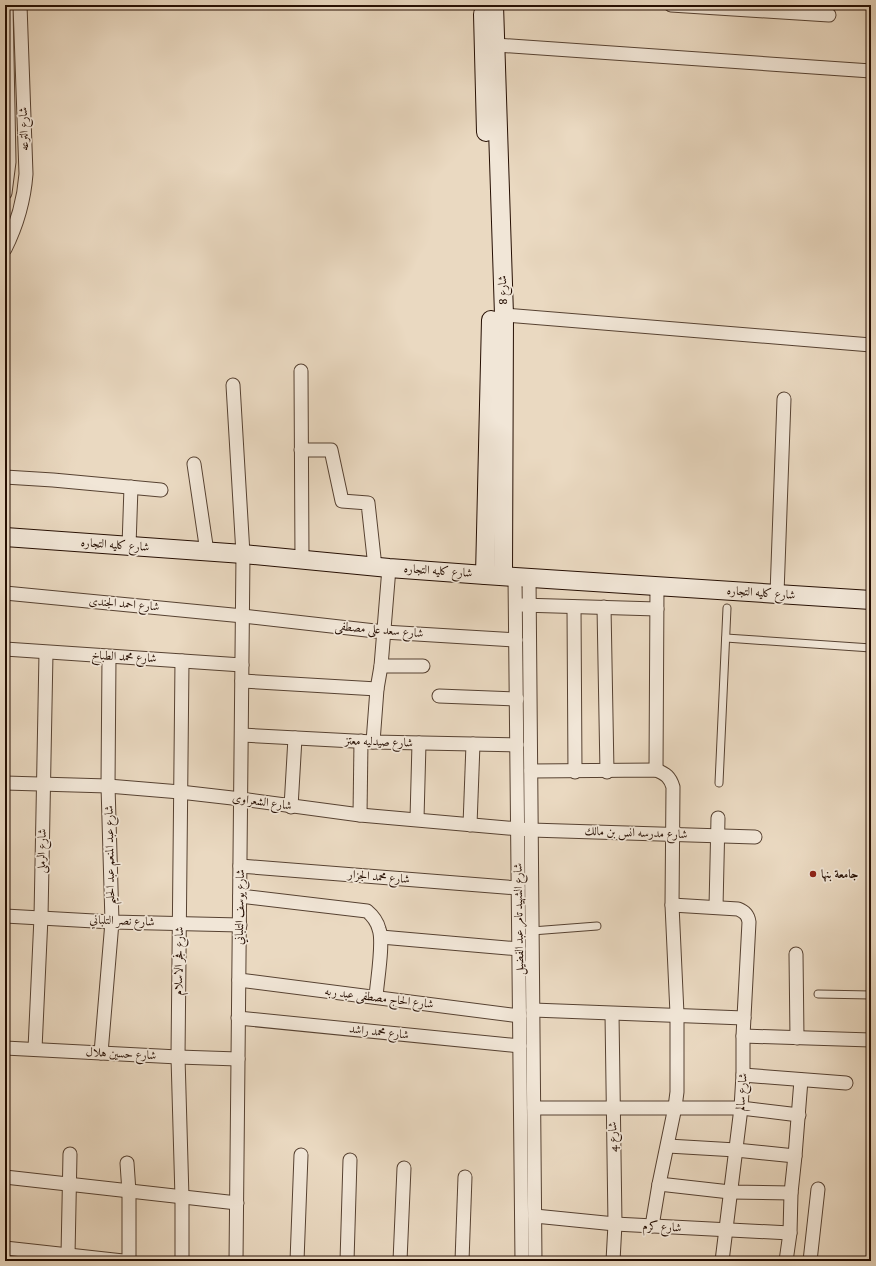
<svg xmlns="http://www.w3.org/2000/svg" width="876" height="1266" viewBox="0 0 876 1266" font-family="'IM FELL DW Pica',Amiri,serif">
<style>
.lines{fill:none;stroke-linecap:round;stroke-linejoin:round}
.lane-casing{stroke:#574232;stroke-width:9}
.street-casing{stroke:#574232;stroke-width:15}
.secondary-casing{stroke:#260f03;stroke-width:20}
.lane{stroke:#f1e6d7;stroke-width:7}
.street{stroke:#f1e6d7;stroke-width:13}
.secondary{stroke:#f1e6d7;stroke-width:18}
.poi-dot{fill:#8f2418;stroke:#f1e6d7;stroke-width:1.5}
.labels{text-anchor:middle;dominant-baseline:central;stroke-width:3.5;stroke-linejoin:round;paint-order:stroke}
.street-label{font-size:12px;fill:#260f03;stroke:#f1e6d7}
.poi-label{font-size:12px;font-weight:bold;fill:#260f03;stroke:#f1e6d7;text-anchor:start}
</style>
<rect width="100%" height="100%" fill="#ead9c1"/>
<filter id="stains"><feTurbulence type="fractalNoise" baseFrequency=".005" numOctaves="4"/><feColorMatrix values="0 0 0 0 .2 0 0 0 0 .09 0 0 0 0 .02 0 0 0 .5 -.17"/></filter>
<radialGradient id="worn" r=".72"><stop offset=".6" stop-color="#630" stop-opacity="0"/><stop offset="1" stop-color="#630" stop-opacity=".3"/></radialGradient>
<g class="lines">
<defs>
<g id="lane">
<path d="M726,638l145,10"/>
<path d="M719,783l8,-175"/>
<path d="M532,931l65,-5"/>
<path d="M818,994l53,1"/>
</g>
<g id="street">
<path d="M671,5l158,10"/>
<path d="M496,45l375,26"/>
<path d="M5,193l4,-31 -3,-157"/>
<path d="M5,249c12,-24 19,-48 21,-75l-6,-169"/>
<path d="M504,315l367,30"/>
<path d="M301,371l1,188"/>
<path d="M233,385l10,169 -7,707"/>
<path d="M301,450h30l11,51 26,2 7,64"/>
<path d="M194,464l13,88"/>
<path d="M5,477l48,3 108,10"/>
<path d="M129,546l2,-59"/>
<path d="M515,577l7,684"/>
<path d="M529,578l6,683"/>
<path d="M5,593l238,23 141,16 132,8"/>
<path d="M777,594l7,-195"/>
<path d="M521,605l136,4"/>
<path d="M574,607l1,165"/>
<path d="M604,607l3,165"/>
<path d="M5,649l237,16"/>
<path d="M381,666h42"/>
<path d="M242,681l135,8"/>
<path d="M439,696l78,3"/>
<path d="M242,735l131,7 144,3"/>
<path d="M373,742l4,-53 4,-23 8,-98"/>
<path d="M656,770l1,-183"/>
<path d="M531,771l125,-1c10,4 14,7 17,17l-1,118 5,109v78l-2,15 -16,77 -7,42"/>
<path d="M5,783l103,3 72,6 61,7 119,16 171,15 224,7"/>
<path d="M291,807l4,-69"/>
<path d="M360,815l1,-74"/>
<path d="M417,819l2,-76"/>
<path d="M470,825l3,-81"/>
<path d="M240,866l278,22"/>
<path d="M240,896l127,15c6,5 10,10 12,18 5,13 -2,52 -3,68"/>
<path d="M672,905l66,4c7,3 10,6 11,13l-6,114v39l-2,33 -19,153"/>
<path d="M716,907l2,-89"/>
<path d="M5,916l107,6 128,3"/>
<path d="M381,937l138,12"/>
<path d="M796,954l1,84"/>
<path d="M239,980l281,36"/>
<path d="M533,1010l211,8"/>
<path d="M612,1014l3,210 -2,37"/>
<path d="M238,1018l282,28"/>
<path d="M743,1036l128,4"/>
<path d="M5,1048l173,9 60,2"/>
<path d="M35,1049l6,-132 5,-264"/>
<path d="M101,1053l11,-131 -4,-136 1,-129"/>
<path d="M743,1075l103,8"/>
<path d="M534,1108h207l58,7"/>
<path d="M668,1146l68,4 59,6"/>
<path d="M127,1163l2,29v69"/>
<path d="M5,1177l232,26"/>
<path d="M659,1184l71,8 61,1"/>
<path d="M535,1216l80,8 175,9"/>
<path d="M5,1248l118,13"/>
<path d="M68,1255l2,-101"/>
<path d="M182,1261v-63l-4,-141 4,-396"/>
<path d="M297,1261l4,-106"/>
<path d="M347,1261l3,-101"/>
<path d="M400,1261l4,-93"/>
<path d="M462,1261l3,-84"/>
<path d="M786,1261l4,-28 1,-40 4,-37 6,-76"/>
<path d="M810,1261l8,-72"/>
</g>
<g id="secondary">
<path d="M494,5l10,310 -1,260"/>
<path d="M483,14l3,118"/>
<path d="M5,537l238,17 146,14 96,7 386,25"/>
<path d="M485,575l6,-255"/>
</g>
</defs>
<use href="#lane" class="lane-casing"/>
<use href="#street" class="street-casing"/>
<use href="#secondary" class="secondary-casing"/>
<use href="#lane" class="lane"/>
<use href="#street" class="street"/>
<use href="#secondary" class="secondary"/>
</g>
<circle class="poi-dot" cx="813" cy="874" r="4"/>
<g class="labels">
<g class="street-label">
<text transform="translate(24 129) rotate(-92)">شارع الترعه</text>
<text transform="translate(503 290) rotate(-92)">شارع 8</text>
<text transform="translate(115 545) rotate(4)">شارع كليه التجاره</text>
<text transform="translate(438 571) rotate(4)">شارع كليه التجاره</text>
<text transform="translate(761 593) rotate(4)">شارع كليه التجاره</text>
<text transform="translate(124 604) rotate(5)">شارع احمد الجندى</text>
<text transform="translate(379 630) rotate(5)">شارع سعد على مصطفى</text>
<text transform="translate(124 657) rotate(3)">شارع محمد الطباخ</text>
<text transform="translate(379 742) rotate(2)">شارع صيدليه معتز</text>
<text transform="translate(262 802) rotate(8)">شارع الشعراوى</text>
<text transform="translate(636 833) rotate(2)">شارع مدرسه انس بن مالك</text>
<text transform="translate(42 851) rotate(-89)">شارع الرملى</text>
<text transform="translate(110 855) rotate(-91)">شارع عبد المنعم عبد الحليم</text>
<text transform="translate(379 877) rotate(5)">شارع محمد الجزار</text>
<text transform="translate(240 907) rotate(-89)">شارع يوسف التلباني</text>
<text transform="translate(519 919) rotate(-91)">شارع الشهيد تامر عبد الفضيل</text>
<text transform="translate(122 921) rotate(2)">شارع نصر التلباني</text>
<text transform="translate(179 961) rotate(-89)">شارع فجر الاسلام</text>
<text transform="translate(379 998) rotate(7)">شارع الحاج مصطفى عبد ربه</text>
<text transform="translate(379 1032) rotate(6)">شارع محمد راشد</text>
<text transform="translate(121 1054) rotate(3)">شارع حسين هلال</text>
<text transform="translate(742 1092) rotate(-86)">شارع سالم</text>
<text transform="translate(613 1137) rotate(-91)">شارع 4</text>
<text transform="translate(662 1227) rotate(3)">شارع كرم</text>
</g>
<g class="poi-label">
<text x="821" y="874">جامعة بنها</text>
</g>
</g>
<rect width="876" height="1266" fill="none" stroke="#ead9c1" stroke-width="20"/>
<rect x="6" y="6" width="864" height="1254" fill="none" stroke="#260f03" stroke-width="2"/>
<rect x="10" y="10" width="856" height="1246" fill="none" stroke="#260f03"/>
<rect width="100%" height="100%" filter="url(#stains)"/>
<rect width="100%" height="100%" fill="url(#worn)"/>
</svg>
